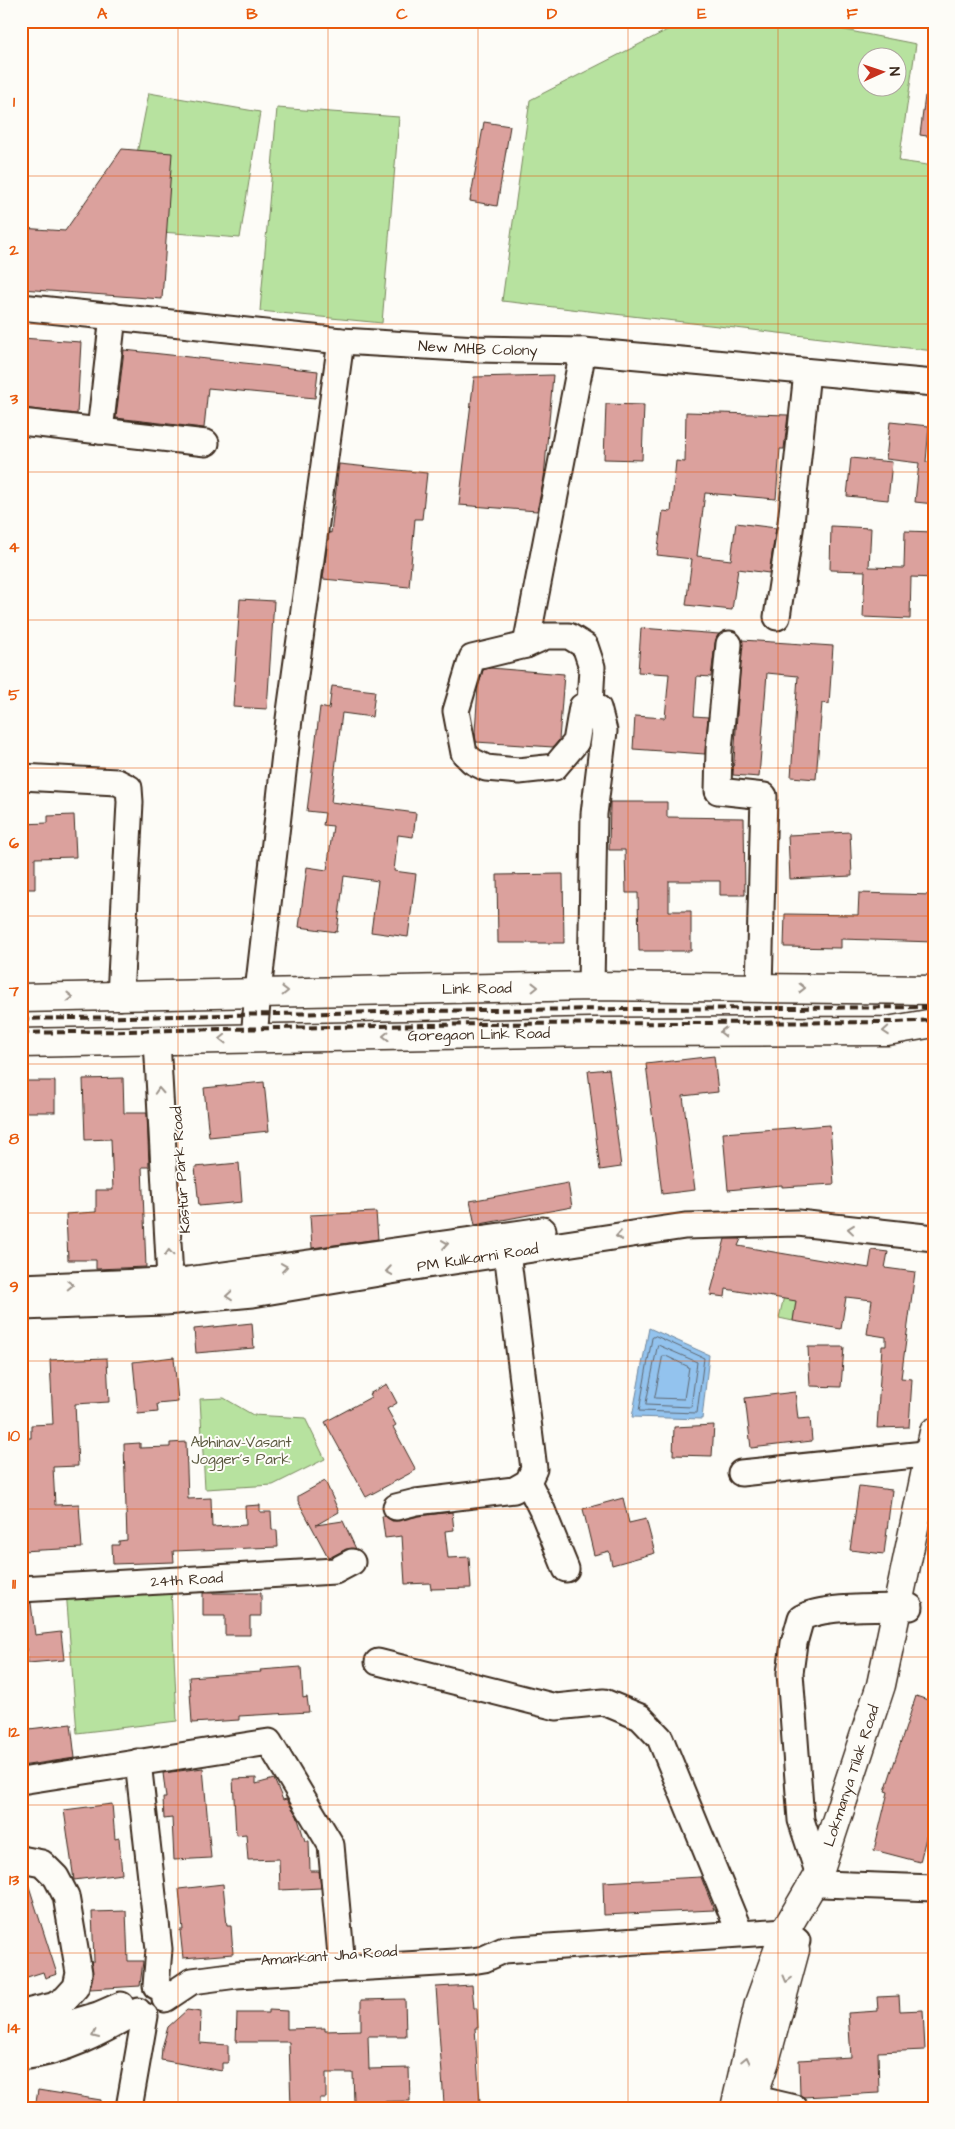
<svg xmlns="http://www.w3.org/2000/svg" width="955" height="2129" viewBox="0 0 955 2129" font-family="'Architects Daughter',sans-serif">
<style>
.green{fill:#b7e29f;stroke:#79865e;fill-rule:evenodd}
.water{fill:#93c3ee;stroke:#70869b}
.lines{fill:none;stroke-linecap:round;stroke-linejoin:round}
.shore{stroke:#5e6771;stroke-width:1}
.building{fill:#dba19d;stroke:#3b2a1e}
.minor-casing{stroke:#3b2a1e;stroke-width:29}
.major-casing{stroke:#3b2a1e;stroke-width:31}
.minor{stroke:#fdfcf7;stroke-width:25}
.major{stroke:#fdfcf7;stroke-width:28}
.rail{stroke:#3b2a1e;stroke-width:4;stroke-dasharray:8 4;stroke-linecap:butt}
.oneway{stroke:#9c938a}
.grid{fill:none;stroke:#e8590c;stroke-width:1;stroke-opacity:0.55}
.labels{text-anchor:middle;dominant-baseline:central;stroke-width:4;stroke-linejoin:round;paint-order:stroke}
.street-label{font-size:15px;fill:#3b2a1e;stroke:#fdfcf7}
.park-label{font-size:15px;fill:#5a583e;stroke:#fdfcf7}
.neatline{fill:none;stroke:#e8590c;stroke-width:2}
.grid-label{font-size:16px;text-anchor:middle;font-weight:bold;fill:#e8590c}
</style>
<rect width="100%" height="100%" fill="#fdfcf7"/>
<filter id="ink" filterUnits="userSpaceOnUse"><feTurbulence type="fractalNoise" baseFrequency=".02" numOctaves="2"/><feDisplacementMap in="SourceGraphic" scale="10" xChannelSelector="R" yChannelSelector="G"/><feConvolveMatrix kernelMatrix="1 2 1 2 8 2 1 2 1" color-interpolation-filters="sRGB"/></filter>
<g filter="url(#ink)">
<g class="green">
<path d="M685,21h114l117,23 -17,117 35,5v185l-432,-50 28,-201zM868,58h30v30h-30z"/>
<path d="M149,93l111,19 -20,126 -118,-9z"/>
<path d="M277,108l122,9 -17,206 -122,-12z"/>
<path d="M787,1283l10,16 -4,22 -14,-3z"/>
<path d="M224,1398l29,17 52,3 20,41 -52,26 -68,4 -5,-90z"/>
<path d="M171,1588l6,133 -100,12 -11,-143z"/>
</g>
<path class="water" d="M649,1328l60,27 -7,64 -70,-2z"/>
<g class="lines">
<g class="shore">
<path d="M656,1336l48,22 -7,55 -58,-2 13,-73z"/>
<path d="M658,1345l39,17 -6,45 -45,-2z"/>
<path d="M663,1356h3l23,11 -5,32 -29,-1z"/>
</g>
</g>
<g class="building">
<path d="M925,96h9v41l-14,-2z"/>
<path d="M484,122l26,4 -13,80 -27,-5z"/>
<path d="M122,149l50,4 -10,146 -141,-10v-61l44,3z"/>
<path d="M21,338l60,4 -4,72 -56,-6z"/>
<path d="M124,350l194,21 -3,27 -107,-10 -4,40 -88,-10z"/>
<path d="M553,375l-9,103 -7,33 -78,-6 15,-128z"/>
<path d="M606,404l38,1 -2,55 -38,-1z"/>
<path d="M686,412l102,3 -4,34h-4l-4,50 -71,-6 -8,63 34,4 5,-37 40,5 -7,45 -31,-4 -6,41 -46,-5 6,-46 -35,-4 6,-44 8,1 5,-51 9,1z"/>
<path d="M890,422l39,4 -3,36h8v42l-19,-2 4,-39 -33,-4z"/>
<path d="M851,458l41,4 -4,38 -41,-4z"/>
<path d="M339,464l88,9 -5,46h-7l-6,68 -86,-8 6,-47 2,1z"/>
<path d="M831,526l40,2 -2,39 35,1 1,-37 29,1v46l-23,-1 -1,42 -47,-2 2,-46 -35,-1z"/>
<path d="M240,599l34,2 -7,108 -34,-2z"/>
<path d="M641,628l78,6 -4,9 -4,34 -14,-1 -3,40 14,1 -3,37 -72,-5 2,-33 30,2 4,-44 -31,-2z"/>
<path d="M742,640l91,6 -4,58 -7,-1 -6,76 -25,-2 7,-101 -31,-3 -8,104 -26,-2z"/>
<path d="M490,668l74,6 -5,66 -6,7 -77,-5 -1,-10 3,-44 5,-18z"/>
<path d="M332,686l43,5 -3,26 -30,-4 -11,89 85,11 -3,24 -15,-2 -4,36 22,3 -8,63 -37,-5 7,-51 -34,-5 -7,56 -38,-5 8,-60 20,3 6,-44 -10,-1 2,-12 -18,-2 13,-104 9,2z"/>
<path d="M610,802h57v15l77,1 1,77h-25v-14h-51v30h22v40h-52l-1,-58h-12l-1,-43h-16z"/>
<path d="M74,815l2,42 -41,1v31h-14v-65l27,-1v-7z"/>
<path d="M850,832l2,44 -62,3 -2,-44z"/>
<path d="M563,874l1,69h-66l-1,-68z"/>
<path d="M859,893l75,2v47l-93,-3v9l-57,-1 1,-33 73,1z"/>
<path d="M714,1056l4,36 -35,4 12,94 -33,4 -16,-130z"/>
<path d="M609,1069l12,98 -21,3 -12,-99z"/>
<path d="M123,1078l1,35h23l2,54h-7l4,100 -50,2v-9h-28l-2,-46 30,-2v-22h17l-2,-51 -26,1 -2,-61z"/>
<rect x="21" y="1081" width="34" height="31"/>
<path d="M264,1082l5,49 -60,6 -5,-49z"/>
<path d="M830,1125l4,59 -52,3v-2l-54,5 -5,-57z"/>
<path d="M239,1163l3,39 -43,4 -4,-39z"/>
<path d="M568,1183l4,24 -97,18 -5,-24z"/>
<path d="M376,1212l2,27 -66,9 -2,-33z"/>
<path d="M725,1239h16l-3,7 131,22 3,-18 16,2 -3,16 30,4 -14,106 11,1 -3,48 -32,1 5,-82h4v-9l-19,-3 5,-34 -26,-3 -5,32 -48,-8 3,-20 -70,-12 -1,8 -15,-2z"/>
<path d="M252,1323l2,25 -58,5 -2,-24z"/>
<path d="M808,1347h36l-3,40 -31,-1z"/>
<path d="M174,1357l4,45 -21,2 1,8 -20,2 -5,-52z"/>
<path d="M107,1358l2,44 -34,2 3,62 -25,1 2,38 24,-1 3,44 -61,3v-113h10v-13l22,-1 -3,-64z"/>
<path d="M387,1384l10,19 -10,6 9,16 -3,2 23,43 -50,27 -41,-75 46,-25 -2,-3z"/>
<path d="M795,1392l3,27 12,-1 2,23 -61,7 -6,-50z"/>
<path d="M714,1425l-2,31 -39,-1 1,-28z"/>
<path d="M186,1442l2,57 23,-1 1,29 34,-2 -1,-19 15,-1v7h11l1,18h5l1,17 -105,4 1,11 -61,2 -1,-19h7v-4l8,-1 -3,-96 16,-1v5l30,-1v-4z"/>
<path d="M325,1481l14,31 -23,13 27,-4 13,28h-10l-15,8h-3l-30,-56v-5z"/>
<path d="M859,1486l33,4 -8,64 -34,-4z"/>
<path d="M623,1498l6,25 17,-4 9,34 -43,12 -3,-14 -15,4 -11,-46z"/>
<path d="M452,1512l2,18 -9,1 3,27 21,-1 2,31 -40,1 -1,-6 -25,1 -3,-48 -17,2 -3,-22h3l7,5h7l20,-5z"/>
<path d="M203,1593h58v23h-11v19h-25v-19h-22z"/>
<path d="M21,1603h10l4,32 26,-3 3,28 -36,3 -1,-15h-6z"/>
<path d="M301,1667l2,31 4,-1 2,15 -70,4v4l-47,3 -3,-46 72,-5 -1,-2z"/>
<path d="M916,1696l18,6v103l-14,57 -46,-12 14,-58 -3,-1z"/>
<path d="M71,1724l4,34 -54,8v-36z"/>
<path d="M203,1768l8,90 -37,2 -2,-42 -8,1 -1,-21h3l-3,-25z"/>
<path d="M256,1778v6l18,-5 9,21 3,-1 11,17 8,25h4l1,30h9l2,17 -41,2 -1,-31 -31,1 -2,-26 -10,1 -3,-56z"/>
<path d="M112,1804l3,35 4,-1 3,36 -48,6 -10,-70z"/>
<path d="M21,1874h4l32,100 -12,4 -2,-6 -22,7z"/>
<path d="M701,1877l13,33 -110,5 -1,-33z"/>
<path d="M223,1884l4,42h4l2,28 -50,4 -3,-28h3l-4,-41z"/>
<path d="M126,1911l2,50h15l-3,25 -50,3 3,-13 -2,-15h3l-2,-49z"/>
<path d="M472,1985l2,23h3l1,20h-3l5,74 -36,2 -8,-117z"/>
<path d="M899,1996l1,15 23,-1 2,40 -47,2 1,41 -76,4 -3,-2 -1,-35 52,-3 -3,-44 30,-2 -1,-14z"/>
<path d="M405,1999l1,37h-38l1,33 40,-1 1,33 -56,1 -1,-29h-27v25h-6v10h-29l-2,-66h-53l1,-29h32v-3l18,1v18l38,-1v3l36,-1v-30z"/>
<path d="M187,2010l14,2 -1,31 28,2v18h-6v8l-61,-11 1,-12 6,-21z"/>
<path d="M38,2090l63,10v8h-66z"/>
</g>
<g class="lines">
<defs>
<g id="minor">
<path id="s1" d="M21,307l320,34 136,8 106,2 351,32"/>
<path d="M21,422l185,21"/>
<path d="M100,431l13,-115"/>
<path d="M777,617l14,-94 16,-151"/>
<path d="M729,644l-10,106 -1,41 46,5 -5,192"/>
<path d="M526,645l57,-294"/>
<path d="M590,705l2,-38 -7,-21 -16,-10h-23l-20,9 -54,13 -16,53 8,42 8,8 14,7 33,3 36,-4 21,-25 6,-35 8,-2 8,3 6,23 -10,83 -3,172"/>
<path d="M21,777l96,5 12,6 1,14 -10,195"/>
<path d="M254,1038l4,-46 31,-273 52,-378"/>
<path d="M157,1040l14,257"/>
<path d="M21,1287l167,-7 355,-50"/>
<path id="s2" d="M21,1307l144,-5 88,-8 174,-29 258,-39 113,-3 136,15"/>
<path d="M741,1473l193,-20"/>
<path d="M528,1482l14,28 24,59"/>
<path d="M396,1507l20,-5 98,-12 14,-8 6,-13 -29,-233"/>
<path id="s3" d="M21,1589l314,-18 17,-9"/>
<path d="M910,1607c-29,1 -85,-2 -109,11l-7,25 -4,30 11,147 21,64 112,4"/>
<path d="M378,1662l178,45 48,-5 36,15 20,21 80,195"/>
<path d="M138,1762l21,187 -3,37"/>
<path d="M21,1781l248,-39 62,103 10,110"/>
<path d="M21,1859l21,4 14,14 10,19 13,77 -3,14 -11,12 -12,7 -22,5 -10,5"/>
<path d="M165,1999l27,-18 45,-6 235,-14 12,-2 20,-9 281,-19 12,10"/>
<path d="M21,2038l77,-23 23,-10"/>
<path d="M21,2057c42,-4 81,-25 117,-46"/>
<path d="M752,2098l43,10"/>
<path d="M129,2108l16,-92"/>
</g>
<g id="major">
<path id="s4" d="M21,998l570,-12 343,4"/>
<path id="s5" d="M21,1043l570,-11 296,-1 47,-8"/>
<path d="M753,2096l12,-35 30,-111"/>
<path id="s6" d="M735,2108l24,-105 26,-72 34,-58 62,-188 53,-253"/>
</g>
</defs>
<use href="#minor" class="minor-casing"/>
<use href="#major" class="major-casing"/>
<use href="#minor" class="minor"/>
<use href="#major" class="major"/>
<g class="rail">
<path d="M21,1019l461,-9 452,-3"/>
<path d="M21,1033l461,-9 415,-2 37,-2"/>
</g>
</g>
<defs><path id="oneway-chevron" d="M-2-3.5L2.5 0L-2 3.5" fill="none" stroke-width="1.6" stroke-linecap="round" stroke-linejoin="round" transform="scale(1.25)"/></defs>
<g class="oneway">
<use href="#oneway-chevron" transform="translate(535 987) rotate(-1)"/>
<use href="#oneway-chevron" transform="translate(802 988) rotate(1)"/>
<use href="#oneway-chevron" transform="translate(285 991) rotate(-1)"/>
<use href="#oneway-chevron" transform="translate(70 997) rotate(-1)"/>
<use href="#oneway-chevron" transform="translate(886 1031) rotate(176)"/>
<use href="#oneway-chevron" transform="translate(723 1032) rotate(180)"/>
<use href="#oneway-chevron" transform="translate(386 1036) rotate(179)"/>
<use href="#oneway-chevron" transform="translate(223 1039) rotate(179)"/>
<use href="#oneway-chevron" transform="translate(159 1091) rotate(-93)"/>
<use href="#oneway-chevron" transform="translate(851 1229) rotate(-174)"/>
<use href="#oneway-chevron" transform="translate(619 1236) rotate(172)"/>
<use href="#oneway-chevron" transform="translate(445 1244) rotate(-8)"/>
<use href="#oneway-chevron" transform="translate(169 1253) rotate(-93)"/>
<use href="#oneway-chevron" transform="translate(284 1267) rotate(-8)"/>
<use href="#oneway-chevron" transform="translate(389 1271) rotate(171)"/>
<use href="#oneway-chevron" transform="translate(70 1285) rotate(-2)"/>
<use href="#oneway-chevron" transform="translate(229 1296) rotate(175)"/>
<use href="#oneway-chevron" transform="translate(787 1979) rotate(105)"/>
<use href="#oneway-chevron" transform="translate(95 2035) rotate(155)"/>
<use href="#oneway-chevron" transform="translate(746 2060) rotate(-77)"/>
</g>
</g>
<path class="grid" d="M178,21v2087M328,21v2087M478,21v2087M628,21v2087M778,21v2087M21,176h913M21,324h913M21,472h913M21,620h913M21,768h913M21,916h913M21,1064h913M21,1213h913M21,1361h913M21,1509h913M21,1657h913M21,1805h913M21,1953h913"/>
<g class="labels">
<g class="street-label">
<text stroke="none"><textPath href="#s1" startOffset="459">New MHB Colony</textPath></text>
<text stroke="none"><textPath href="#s4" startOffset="456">Link Road</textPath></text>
<text stroke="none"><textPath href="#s5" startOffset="458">Goregaon Link Road</textPath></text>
<text transform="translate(181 1170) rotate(-94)">Kastur Park Road</text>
<text stroke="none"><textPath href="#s2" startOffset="460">PM Kulkarni Road</textPath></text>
<text stroke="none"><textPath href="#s3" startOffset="166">24th Road</textPath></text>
<text stroke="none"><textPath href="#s6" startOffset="354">Lokmanya Tilak Road</textPath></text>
<text transform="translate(329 1956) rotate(-4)">Amarkant Jha Road</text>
</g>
<g class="park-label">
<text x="241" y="1442">Abhinav-Vasant<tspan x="241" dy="17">Jogger's Park</tspan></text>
</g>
</g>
<rect width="955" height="2129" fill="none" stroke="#fdfcf7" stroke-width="55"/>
<g transform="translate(882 72) rotate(87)"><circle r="24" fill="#fdfcf7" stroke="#afa8a0"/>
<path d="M0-4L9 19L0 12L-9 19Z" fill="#c8321e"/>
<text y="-8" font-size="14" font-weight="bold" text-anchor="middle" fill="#3b2a1e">N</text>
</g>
<rect x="28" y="28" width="900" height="2074" class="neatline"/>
<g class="grid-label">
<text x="102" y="19">A</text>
<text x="252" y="19">B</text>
<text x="402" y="19">C</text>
<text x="552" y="19">D</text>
<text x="702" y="19">E</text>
<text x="852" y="19">F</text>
<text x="14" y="107">1</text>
<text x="14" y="255">2</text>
<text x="14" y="404">3</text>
<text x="14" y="552">4</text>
<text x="14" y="700">5</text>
<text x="14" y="848">6</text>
<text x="14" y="996">7</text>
<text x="14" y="1144">8</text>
<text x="14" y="1292">9</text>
<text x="14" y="1441">10</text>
<text x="14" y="1589">11</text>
<text x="14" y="1737">12</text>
<text x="14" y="1885">13</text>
<text x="14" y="2033">14</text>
</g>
</svg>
